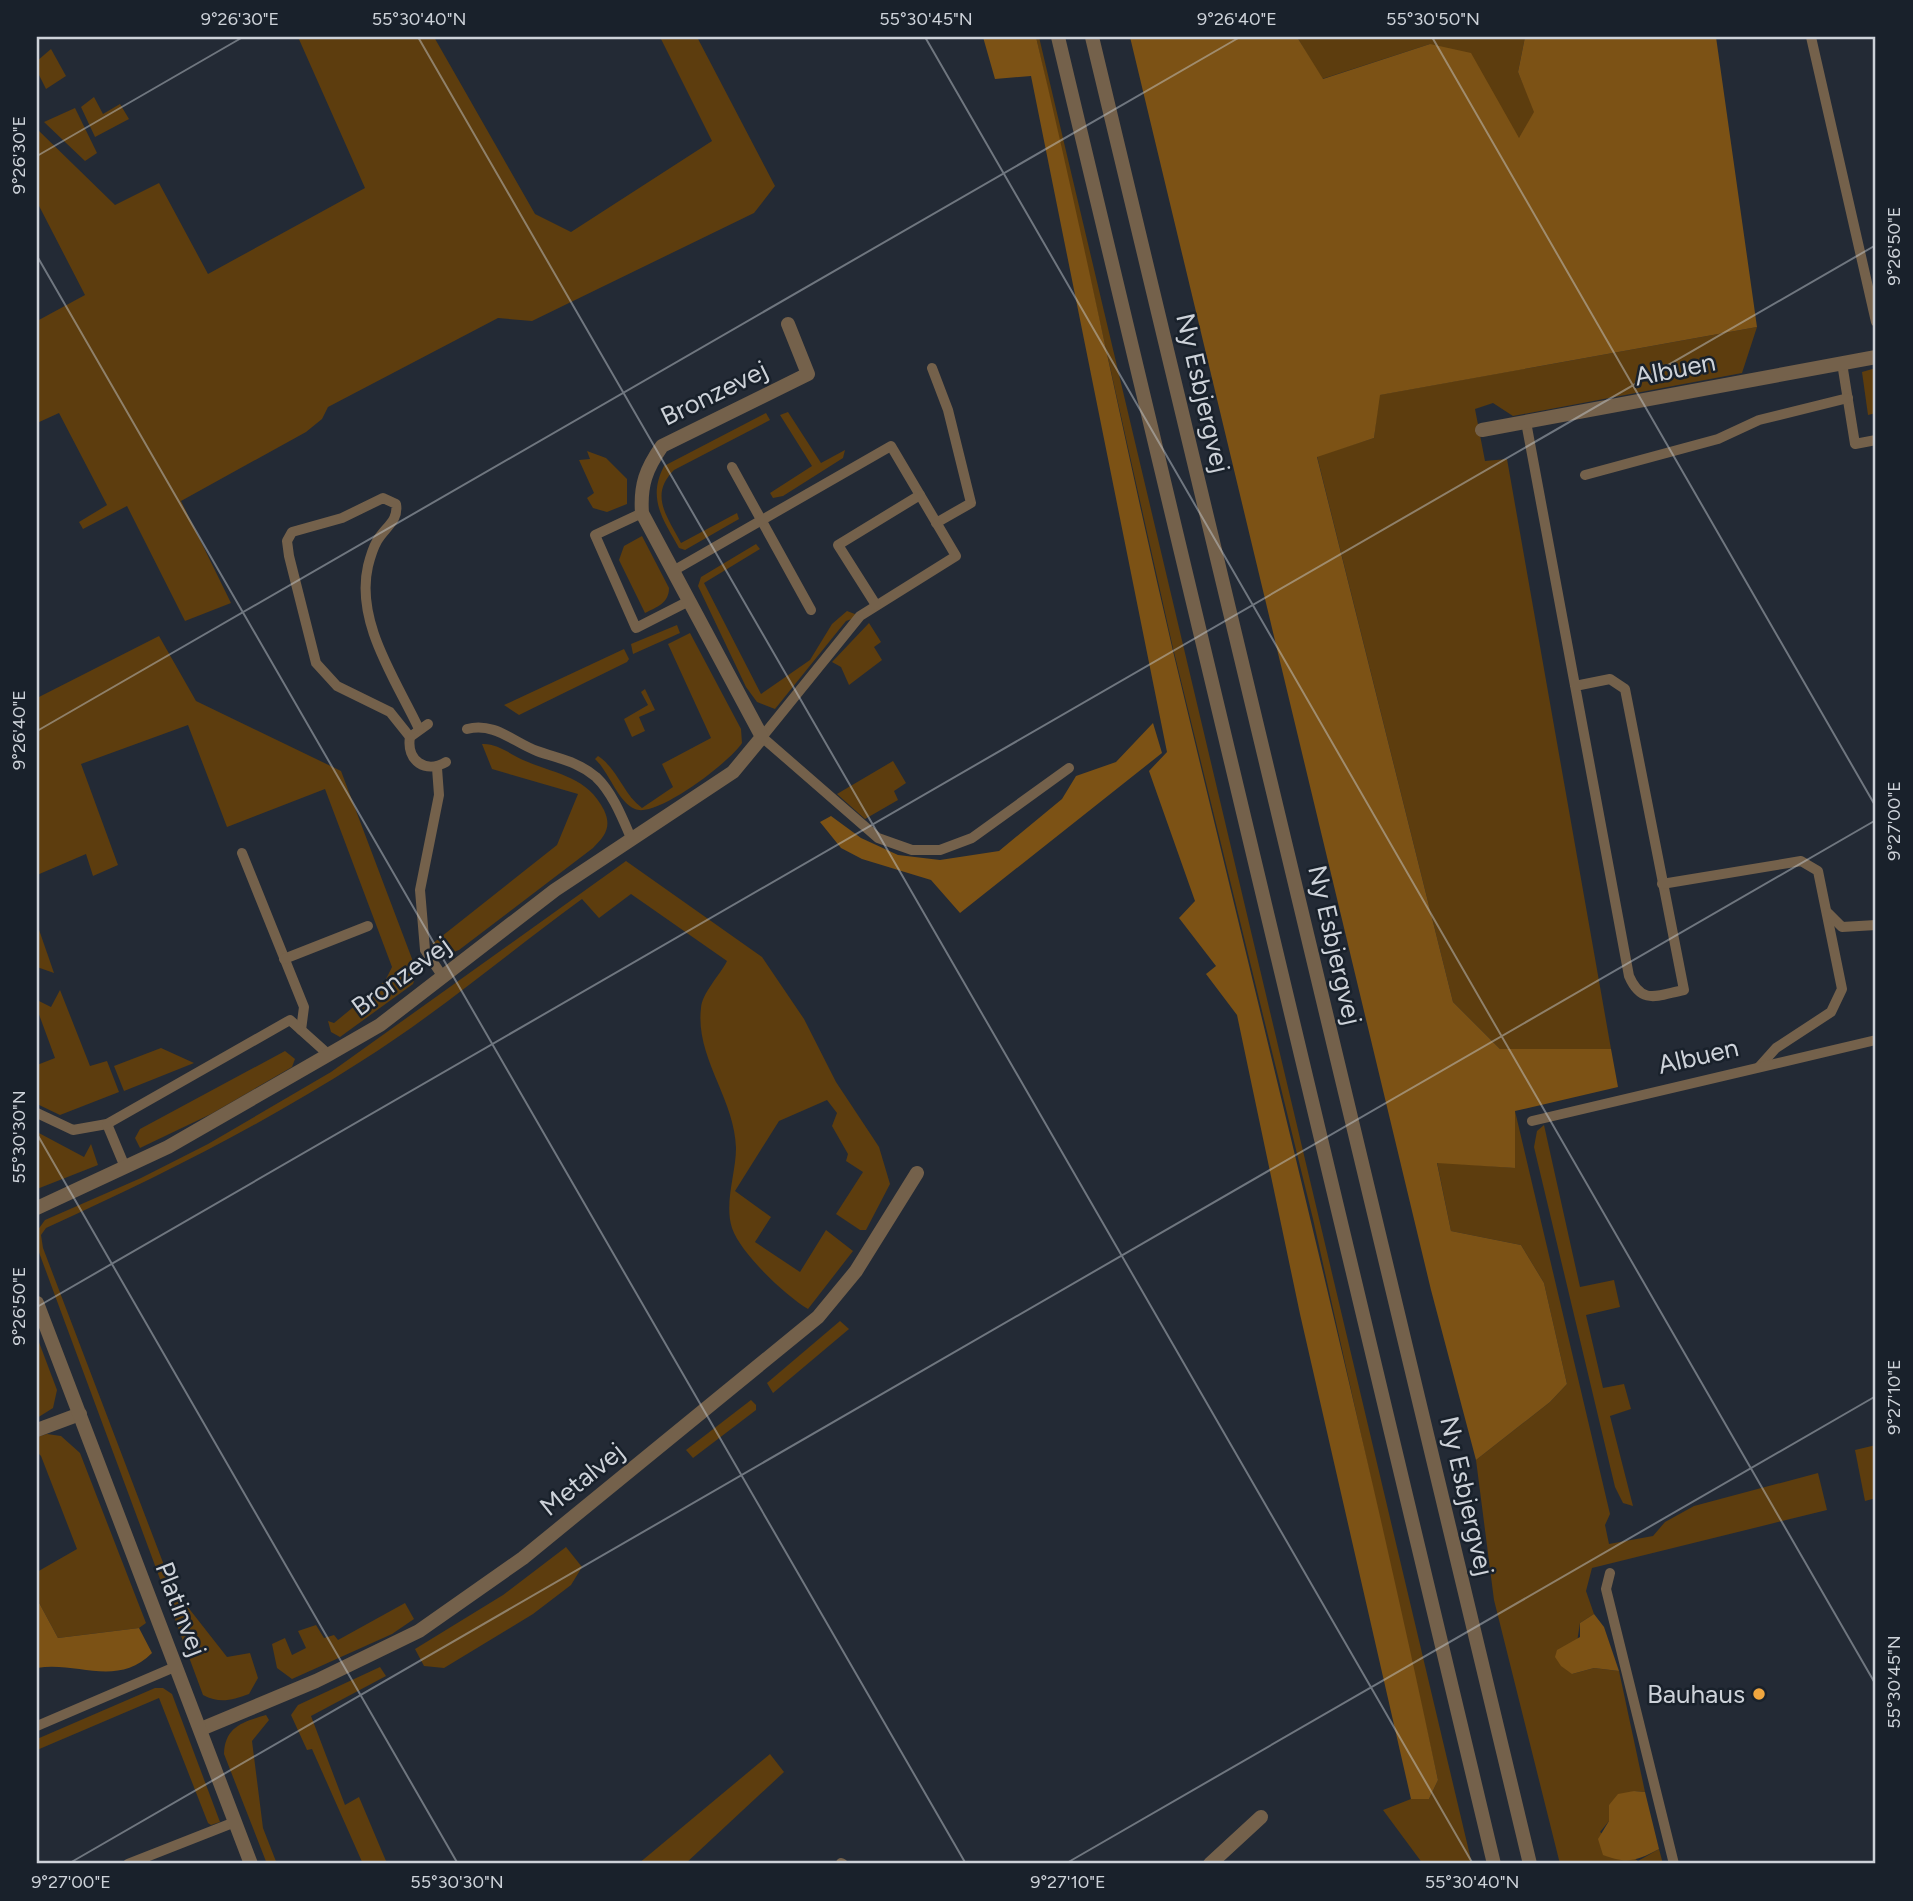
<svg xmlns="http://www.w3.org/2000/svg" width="1913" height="1901" viewBox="0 0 1913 1901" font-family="Figtree,sans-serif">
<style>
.green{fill:#5d3d0e}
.forest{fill:#7c5215}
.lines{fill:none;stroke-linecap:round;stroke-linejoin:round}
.service{stroke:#74614b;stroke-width:10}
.minor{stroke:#74614b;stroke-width:14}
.tertiary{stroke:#74614b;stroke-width:14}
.ticks{fill:none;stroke:#cdd2d9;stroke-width:2;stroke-opacity:0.45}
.poi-dot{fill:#f0a63f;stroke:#19212b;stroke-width:2.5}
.labels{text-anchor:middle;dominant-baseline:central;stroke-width:5;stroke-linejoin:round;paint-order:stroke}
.street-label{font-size:26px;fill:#cdd2d9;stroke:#19212b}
.poi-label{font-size:26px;fill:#cdd2d9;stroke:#19212b;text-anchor:end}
.neatline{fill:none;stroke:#cdd2d9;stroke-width:2.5}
.ticks-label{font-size:18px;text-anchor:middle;fill:#cdd2d9}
</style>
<rect width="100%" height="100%" fill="#232a35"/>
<g class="green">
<path d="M298,37h136l101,177 36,18 141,-91 -52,-104h37l78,149 -21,27 -222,108 -34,-3 -170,89 -6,12 -16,13 -125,69 50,102 -46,18 -58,-115 -44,23 -4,-7 28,-17 -48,-92 -22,10v-102l48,-26 -48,-93v-73l78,76 44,-22 49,91 157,-86z"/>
<path d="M1036,37h3l433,1827h-49l-40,-54 28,-11h18l9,-19 -125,-561 -140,-571z"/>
<path d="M1297,37h228l-7,35 17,40 -16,27 -17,-26 -72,-69 -108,35z"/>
<path d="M51,49l15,27 -20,13 -9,-18v-10z"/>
<path d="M94,97l9,17 17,-10 9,15 -34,18 -14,-30z"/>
<path d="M75,108l22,45 -12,8 -41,-39z"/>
<path d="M1757,327l-15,46 -229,43 -20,-13 -18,6 10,52 22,-2 104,590h-111l-47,-47 -136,-546 57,-18 5,-43z"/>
<path d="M1876,368v45l-8,2 -6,-43z"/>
<path d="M788,412l33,51 24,-13 -2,8 -60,38 -10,2 -3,-5 42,-27 -32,-51z"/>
<path d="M766,413l4,7 -96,50c-25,25 -7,46 7,73l56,-30 2,6 -54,31 -6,-2c-16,-29 -32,-49 -15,-82z"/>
<path d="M587,451l19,7 21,21v25l-20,8 -14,-4 -6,-10 7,-5 -15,-33 11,-1z"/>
<path d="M642,536l27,52c0,15 -12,19 -24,25l-26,-53 5,-14z"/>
<path d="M756,544l4,5 -56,34 57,111 49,-34 22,-36 15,-13 13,5 -14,5 -71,88 -18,-7 -11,-15 -48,-101 3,-9z"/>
<path d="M869,623l12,19 -7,5 8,13 -33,25 -8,-18 -9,-5z"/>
<path d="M677,625l3,8 -47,21 -2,-10z"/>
<path d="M690,633l51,96 1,14c-11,18 -86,76 -107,66 -18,-8 -25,-36 -40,-50l3,-3c20,13 25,38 44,52l31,-21 -11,-23 49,-26 -43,-94z"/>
<path d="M159,636l37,65 145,70 76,201 -4,12 -73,53 -9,-5 -3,-11 6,2 51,-42 7,-14 -67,-178 -98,38 -39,-102 -107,39 37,101 -25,11 -7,-22 -49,21v-177z"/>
<path d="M624,649l5,10 -2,3 -108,53 -15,-10z"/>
<path d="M645,689l10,21 -16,7 6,14 -13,6 -8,-18 24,-14 -7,-13z"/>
<path d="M482,744c15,-1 28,10 41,16 32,14 64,16 81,50 8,17 1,26 -11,38l-134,102 -8,3 -19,-9 125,-99 21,-51 -86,-25z"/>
<path d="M893,761l13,22 -12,8 4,9 -33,19 -28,-25z"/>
<path d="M626,861l136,96 42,62 32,63 43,65 11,37 -24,46h-6l-24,-16 27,-42 -17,-11 2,-7 -16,-28 5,-13 -10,-13 -48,21 -44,70 36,26 -16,25 45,30 26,-42 27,21 -45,58c-23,-14 -67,-55 -76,-81 -8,-25 4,-55 4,-80 -1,-49 -41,-91 -35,-140 1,-15 19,-33 26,-47l-96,-67 -32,24 -17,-19c-74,54 -144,114 -222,163 -100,64 -206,117 -314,166l-5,7 2,13 124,325 20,33 40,51 23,-4 8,25 -9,16c-17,6 -29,10 -46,1l-166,-448v-16l8,-11 96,-42 67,-34 123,-72z"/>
<path d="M37,924l17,49 -17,-6z"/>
<path d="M60,990l30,76 17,-5 12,31 -59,23 -23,-11v-39l18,-7 -18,-49v-9l14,7z"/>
<path d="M161,1048l33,15 -70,28 -10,-25z"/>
<path d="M285,1051l10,8 -3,8 -81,47 -71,34 -5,-10 5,-9z"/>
<path d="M1515,1111l95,403 -5,11 4,19 44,-8 12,-14 29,-16 124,-33 9,37 -235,58 -6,23 8,23 -14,9 -8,51 22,-6 25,3 26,121 -11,-1 -25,14v16l-9,11 38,29 21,-12 4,15h-103l-66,-264 -18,-140 74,-58 17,-18 -23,-101 -23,-38 -70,-14 -14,-69 78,6z"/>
<path d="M1544,1125l36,162 34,-7 6,27 -34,8 17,73 21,-4 7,25 -21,7 23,90 -10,-3 -8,-16 -81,-340 3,-16z"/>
<path d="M37,1132l47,25 7,-13 7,21 -61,24z"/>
<path d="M840,1321l9,8 -76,64 -6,-10z"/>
<path d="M37,1337l20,53 -4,18 -16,10z"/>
<path d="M751,1400l5,5v5l-63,48 -7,-8z"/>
<path d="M47,1434l14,2 19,17 66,170 -7,5 -81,10 -21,-39v-27l40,-23 -36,-93 -4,-4v-15z"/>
<path d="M1876,1445v53l-11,3 -10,-51z"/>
<path d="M566,1547l16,20 -11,18 -38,29 -89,54 -20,-2 -9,-17 88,-54z"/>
<path d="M405,1603l9,16 -22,15 -100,45 -15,-11 -5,-24 13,-6 7,17 14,-7 -8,-17 18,-6 8,13 10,-3 4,5z"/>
<path d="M380,1667l6,9 -75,40 34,89 14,-8 27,64 5,3h-28l-51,-115 -5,1 -16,-35 7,-10z"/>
<path d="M155,1688h8l9,6 48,128 -9,3 -3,-2 -49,-125 -122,52v-11z"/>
<path d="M266,1715l3,5 -17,21 11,87 14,36h-10l-43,-110c1,-27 18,-32 42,-39z"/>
<path d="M770,1754l14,18 -99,92h-47z"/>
</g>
<g class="forest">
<path d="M983,37h53c49,204 89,410 137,614 90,376 185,750 265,1129l-9,19h-18l-111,-485 -63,-299 -31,-41 10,-8 -37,-48 16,-17 -46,-130 18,-19 -136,-676 -36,3z"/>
<path d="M1130,37h167l26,42 107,-35 41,9 48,85 15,-26 -16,-40 7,-35h191l41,290 -377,68 -6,43 -57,19 136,545 47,47h111l7,38 -103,24v57l-78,-5 14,68 70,14 23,38 23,101 -17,18 -74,58 -45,-170z"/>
<path d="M1153,723l9,30 -202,160 -29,-33 -69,-21 -21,-11 -21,-26 11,-6 30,22 37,17 42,5 59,-9 63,-52 14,-23 40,-14z"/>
<path d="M37,1599l21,39 81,-10 13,25c-35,35 -75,8 -115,15z"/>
<path d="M1594,1614l10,13 15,44 -25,-3 -22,6 -11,-8 -6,-9 2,-7 23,-13v-14z"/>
<path d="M1634,1791l11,1 14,57c-22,12 -32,15 -56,6l-5,-16 11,-18v-16l9,-11z"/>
</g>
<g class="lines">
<g class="service">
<path d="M1811,37l65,285"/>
<path d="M1842,363l13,81 21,-4"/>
<path d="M932,368l16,42 23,93 -35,20"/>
<path d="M1526,422l103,554c13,30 29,19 55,14l-59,-301 -15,-10 -35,7"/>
<path d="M732,467l79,143"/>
<path d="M1585,475l133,-36 41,-19 89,-22"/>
<path d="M642,513l-47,22 41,93 53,-27"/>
<path d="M673,571l218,-125 65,110 -96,60 -98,121 116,101 34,12h28l32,-12 97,-70"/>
<path d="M876,605l-38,-60 82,-50"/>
<path d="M428,724l-18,13c-4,24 16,37 36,25"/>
<path d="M467,729c28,-7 46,13 70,22 22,8 40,10 59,26 16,15 26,40 35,61"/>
<path d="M410,737l-20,-25 -53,-26 -21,-23 -27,-107 -2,-15 5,-9 50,-14 41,-20 13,6c3,17 -11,23 -19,37 -4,7 -7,17 -9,25 -13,56 28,114 51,163"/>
<path d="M437,768l2,27 -19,95 5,60 18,27"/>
<path d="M242,853l62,154 -3,23"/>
<path d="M1662,884l139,-23 17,10 24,118 -11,23 -55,36 -17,19"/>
<path d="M1828,913l14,14 34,-2"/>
<path d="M284,959l84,-33"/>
<path d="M37,1113l36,17 34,-6 183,-104 39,35"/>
<path d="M1532,1121l344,-81"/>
<path d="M107,1124l18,43"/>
<path d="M1610,1573l-4,16 68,275"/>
<path d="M37,1726l140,-60"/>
<path d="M841,1863l2,1"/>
<path d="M128,1864l107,-42"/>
</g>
<g class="minor">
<path d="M1482,430l394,-73"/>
<path d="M37,1208l131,-61 212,-122 175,-135 178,-118 29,-35 -120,-224c-2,-28 4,-44 20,-67l146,-72 -20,-50"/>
<path d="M37,1430l43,-16"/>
<path d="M201,1729l115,-48 103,-50 104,-73 295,-241 38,-46 61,-98"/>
<path d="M1210,1864l51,-47"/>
</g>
<g class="tertiary">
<path d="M1058,37l436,1827"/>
<path d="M1092,37l438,1827"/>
<path d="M37,1303l214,561"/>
</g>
</g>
<path class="ticks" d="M418,37l1055,1827M925,37l951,1648M1432,37l444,770M37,156l206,-119M37,256l929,1608M37,731l1203,-694M37,1134l421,730M37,1307l1839,-1062M68,1864l1808,-1044M1065,1864l811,-468"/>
<circle class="poi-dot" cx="1759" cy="1694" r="7"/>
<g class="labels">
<g class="street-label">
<text transform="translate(1675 369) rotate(-11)">Albuen</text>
<text transform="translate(714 393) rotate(-26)">Bronzevej</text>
<text transform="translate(1203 393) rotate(77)">Ny Esbjergvej</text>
<text transform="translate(1335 945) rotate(77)">Ny Esbjergvej</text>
<text transform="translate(401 976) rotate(-36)">Bronzevej</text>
<text transform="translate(1698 1056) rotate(-13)">Albuen</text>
<text transform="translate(582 1479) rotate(-39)">Metalvej</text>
<text transform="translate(1467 1496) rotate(77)">Ny Esbjergvej</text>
<text transform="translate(181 1609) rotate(69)">Platinvej</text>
</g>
<g class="poi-label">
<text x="1745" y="1694">Bauhaus</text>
</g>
</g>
<rect width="1913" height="1901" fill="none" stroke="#19212b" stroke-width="77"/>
<rect x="38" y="38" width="1836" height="1824" class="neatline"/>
<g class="ticks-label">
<text x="240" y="25">9°26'30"E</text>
<text x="419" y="25">55°30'40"N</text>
<text x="926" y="25">55°30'45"N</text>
<text x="1237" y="25">9°26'40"E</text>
<text x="1433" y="25">55°30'50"N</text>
<text transform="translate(19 155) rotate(-90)" y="6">9°26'30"E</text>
<text transform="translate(1894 246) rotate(-90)" y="6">9°26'50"E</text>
<text transform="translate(19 730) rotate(-90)" y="6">9°26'40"E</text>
<text transform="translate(1894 821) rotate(-90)" y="6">9°27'00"E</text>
<text transform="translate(19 1137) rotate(-90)" y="6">55°30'30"N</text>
<text transform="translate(19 1306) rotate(-90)" y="6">9°26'50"E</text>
<text transform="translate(1894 1397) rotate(-90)" y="6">9°27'10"E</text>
<text transform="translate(1894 1682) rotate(-90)" y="6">55°30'45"N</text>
<text x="71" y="1888">9°27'00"E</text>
<text x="457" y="1888">55°30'30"N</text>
<text x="1068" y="1888">9°27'10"E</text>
<text x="1472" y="1888">55°30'40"N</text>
</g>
</svg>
